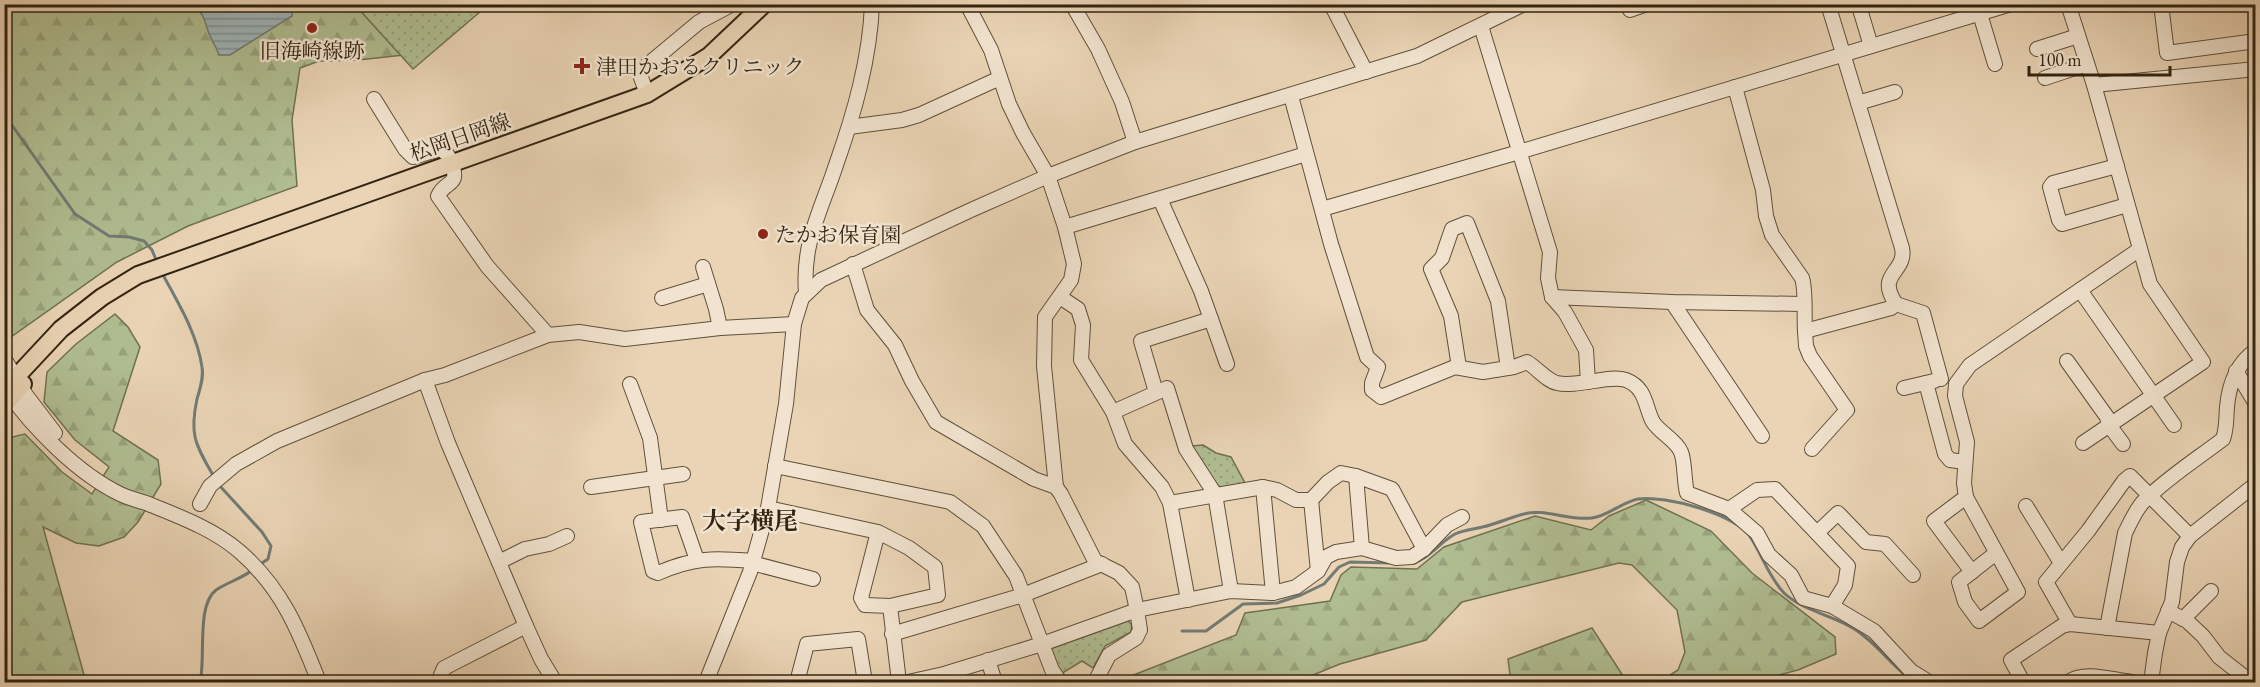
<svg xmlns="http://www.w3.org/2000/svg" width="2260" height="687" viewBox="0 0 2260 687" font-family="'EB Garamond','Noto Serif JP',serif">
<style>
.forest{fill:url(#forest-firs);stroke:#717152;stroke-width:1.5}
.park{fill:url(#park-dots);stroke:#717152;stroke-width:1.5}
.water{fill:url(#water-rules);stroke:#727b76;stroke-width:1.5}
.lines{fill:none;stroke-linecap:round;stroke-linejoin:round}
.stream{stroke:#727b76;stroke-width:3}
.minor-casing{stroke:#60503b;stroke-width:16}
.major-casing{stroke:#322412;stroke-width:20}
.minor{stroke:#f1e3cf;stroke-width:14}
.major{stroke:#ead4b5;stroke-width:16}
.poi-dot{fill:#8f2418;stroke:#f1e3cf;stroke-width:2}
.labels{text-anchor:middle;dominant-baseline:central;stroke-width:5;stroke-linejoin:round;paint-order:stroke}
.poi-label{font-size:21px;fill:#322412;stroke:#f1e3cf;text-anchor:start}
.street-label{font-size:21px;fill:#322412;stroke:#f1e3cf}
.quarter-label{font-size:24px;font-weight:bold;fill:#322412;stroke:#f1e3cf}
</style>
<defs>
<pattern id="forest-firs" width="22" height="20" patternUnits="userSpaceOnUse" patternTransform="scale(1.5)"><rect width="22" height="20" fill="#b0be92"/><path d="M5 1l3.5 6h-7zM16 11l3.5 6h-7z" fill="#98a37d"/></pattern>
<pattern id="park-dots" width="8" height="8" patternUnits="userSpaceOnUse" patternTransform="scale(1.5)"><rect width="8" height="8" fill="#b0be92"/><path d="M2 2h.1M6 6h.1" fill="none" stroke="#98a37d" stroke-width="1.8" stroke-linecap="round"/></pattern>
<pattern id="water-rules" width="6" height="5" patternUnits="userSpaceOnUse" patternTransform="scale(1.5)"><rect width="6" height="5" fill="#9db5b9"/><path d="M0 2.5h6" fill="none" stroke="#819395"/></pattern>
</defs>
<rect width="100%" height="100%" fill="#ead4b5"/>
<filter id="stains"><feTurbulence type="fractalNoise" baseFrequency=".00333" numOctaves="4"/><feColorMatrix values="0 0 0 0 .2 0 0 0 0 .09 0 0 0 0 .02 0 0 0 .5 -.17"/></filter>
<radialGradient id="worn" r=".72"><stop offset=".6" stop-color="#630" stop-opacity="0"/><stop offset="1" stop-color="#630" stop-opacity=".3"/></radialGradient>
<g class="forest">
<path d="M5,5h462l-45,48 -64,7 -39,1 -19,7 -8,52 5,66 -109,40 -71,36 -109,77 -3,-7z"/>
<path d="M115,314l13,13 12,20 -27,84 45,29 3,24 -23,38 -14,15 -25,9 -23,-3 -33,-16 43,155h-81l-1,-243 21,-5 37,38 30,22 17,-27 -34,-27 -31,-38 3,-30 29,-28z"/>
<path d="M1646,500l65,31 41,42 83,64 1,17 -38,16 -46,12h-93l19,-12 7,-18 -8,-42 -45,-45 -13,-2 -157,39 -36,38 -86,24 -44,18h-172l7,-6 105,-41 9,-22 85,-12 11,-26 10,-8 66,2 27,-22 91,-31 56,14 18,-14z"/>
<path d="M1592,628l35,54h-116l-3,-23z"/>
</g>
<g class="park">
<path d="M355,5h133l-75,64z"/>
<path d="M1203,445l13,8 15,4 14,26 -23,5 -7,-4 -23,-38z"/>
<path d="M1128,621l4,4 -1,7 -26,14 -12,22 -11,-7 -21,13 -11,-25z"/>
</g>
<path class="water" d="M290,5l3,3 -1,8 -62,39h-11c-2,-7 -6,-12 -9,-19 -7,-16 -2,-16 -16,-31z"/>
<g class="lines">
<g class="stream">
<path d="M4,114l71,100 34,22 20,1 15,4 8,9 5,12"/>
<path d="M162,273c16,30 35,60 40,94 2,10 -2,22 -5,32 -8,37 -1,46 17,78"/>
<path d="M219,485l43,47 9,14 -3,13 -9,6"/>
<path d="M1414,563c16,-5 26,-21 41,-29 10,-5 23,-5 35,-9 10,-3 20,-7 30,-10 24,-8 47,6 72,3 16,-2 30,-16 46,-19 27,-4 99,15 113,39 12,19 18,39 33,55 21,20 57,23 80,43 18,14 31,33 50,46"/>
<path d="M1182,631h24l37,-27 34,-1 24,-8 23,-11 15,-17 11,-5 39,1"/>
<path d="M200,682c6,-23 -4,-77 16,-92 12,-8 27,-12 38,-21"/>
</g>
<defs>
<g id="minor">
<path d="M967,4l24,46 18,54 14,29 25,43 17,51 9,37 -3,16 -26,37 -1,49 12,121"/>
<path d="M1072,4l26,45 24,53 13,40"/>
<path d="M1331,4l35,68"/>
<path d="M1828,4l74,244c5,25 -27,25 -6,56l27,9 18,66"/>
<path d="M2068,4l26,81 56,199 53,78 -120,81"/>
<path d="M2161,4l6,49 89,-12"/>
<path d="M1859,6l12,40"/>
<path d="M1630,10l17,-6"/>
<path d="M1980,14l15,50"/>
<path d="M1481,26l69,226 -2,26 4,19 13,15 21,38 2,32"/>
<path d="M2037,49l41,-13"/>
<path d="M2045,78l42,-14"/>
<path d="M2094,85l162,-16"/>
<path d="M1735,87l28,103 3,26 6,19 30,43c4,11 2,39 3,53l86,-23 5,-4"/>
<path d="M647,94l-8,-22 60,-50 32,-17"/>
<path d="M1291,96l40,148 36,113 11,10 -6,16v7l9,7 74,-30 28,5 31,-5 13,-5c10,6 20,19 30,21 19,5 53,-9 69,-3 21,8 19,28 27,42 7,11 23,18 28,30 4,9 3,30 6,41l42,16 28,24 12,22 22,20 12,23 29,8 42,25 37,40 18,11"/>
<path d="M374,99l31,50 8,8 27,-8c7,4 9,7 12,15 8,23 -7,16 -14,32l49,70 61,69"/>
<path d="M1858,103l37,-11"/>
<path d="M849,127l53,-7 17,-5 81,-37"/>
<path d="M2117,166l-64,17 -3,4 9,33 3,4 65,-19"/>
<path d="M1160,199l41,92 26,73"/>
<path d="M1322,209l197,-57 492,-148"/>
<path d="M1065,227l241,-73"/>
<path d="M853,264l14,46 28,35 17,36 24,41 98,57 22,8 5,7 34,67 24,12 13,14 5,23 3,20 -4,8 -27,17 -14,27"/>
<path d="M703,267l13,42 4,19"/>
<path d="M2080,290l94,135"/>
<path d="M806,293c-4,-51 15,-82 30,-128 18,-51 34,-106 36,-161"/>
<path d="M1060,297l18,12 5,16 -2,35 32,52 12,32 37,43 8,16 18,97"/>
<path d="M1552,297l120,5 131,2"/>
<path d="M662,298l46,-14"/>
<path d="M1672,302l90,134"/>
<path d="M1805,331l1,15 4,10 37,54 -35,39"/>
<path d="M4,358l22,37 29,38"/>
<path d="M2067,361l40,56 2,8 14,19"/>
<path d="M1459,367l-8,-51 -20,-47 11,-11 10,-29 15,-6 31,78 10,67"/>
<path d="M2236,371l20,33"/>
<path d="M425,380l23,63 78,183 15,33 14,23"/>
<path d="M1926,383l19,71 5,6 15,2"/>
<path d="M630,384l20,54 11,82"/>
<path d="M1904,388l30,-7"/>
<path d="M6,390c27,38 71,83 114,104 8,4 17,6 26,9 32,13 66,25 93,48 43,37 60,80 80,131"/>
<path d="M1156,392l-15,-51 70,-22"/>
<path d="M1113,412l54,-24 19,61 29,45 16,97"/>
<path d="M775,466l175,36 33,24 33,50 36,94 8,12"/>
<path d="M1356,476l6,72"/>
<path d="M591,487l92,-13"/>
<path d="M1263,487l10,106"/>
<path d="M1966,497l-32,24 38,51"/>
<path d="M1311,500l7,71"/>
<path d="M1170,503l93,-16 14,3 19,10h15l17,-18 13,-9 15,3 36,13 32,60 23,-24 15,-8"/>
<path d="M200,504l10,-18 26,-22 41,-23 148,-61 20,-5 103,-40 31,-3 46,7 95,-11 74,-4"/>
<path d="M2026,506l35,57"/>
<path d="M768,508l110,24 31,16 26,19 3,28 -48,11 -25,-1 -4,-7 17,-66"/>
<path d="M1729,509l28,-19 18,-1 73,77 -3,19 -13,21"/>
<path d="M1817,533l21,-20 28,29 19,2 28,31"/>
<path d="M1996,553l-37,29 6,20 14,19 39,-29 -52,-95 -2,-14 3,-41 -12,-46 1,-12 14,-19 170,-116"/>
<path d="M697,560l-15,-43 -41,5 12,49 5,2c37,-16 56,-15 95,-12"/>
<path d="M499,562l26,-13 24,-5 18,-8"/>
<path d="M752,563l61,16"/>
<path d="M890,606l9,76"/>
<path d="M2168,611l19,10 16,15 16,21 32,25"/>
<path d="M2183,619l28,-28"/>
<path d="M2070,624l-24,-42 42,-51 36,-50 6,-5 60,60"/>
<path d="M2107,628l18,-95c5,-10 11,-24 19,-32 24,-24 53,-42 79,-62 4,-11 3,-20 4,-32 2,-23 10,-44 29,-57"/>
<path d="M892,634l131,-39 79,-31"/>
<path d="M988,660l7,22"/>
<path d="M444,682l-3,-7 3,-7 82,-42"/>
<path d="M706,682l44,-110 18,-64 18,-104 8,-80 8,-26 19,-18 150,-70 77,-34 87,-34 282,-86 107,-52"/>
<path d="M797,682l10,-38 51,-5 7,43"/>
<path d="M908,682l36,-8 98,-30 95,-34 94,-19 42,2 23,-6 22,-16 8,-14 10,-5 26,-4 34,10 16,-1 12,-8"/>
<path d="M2023,682l-12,-22 51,-34 8,-2 89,9"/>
<path d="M2068,682c17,-12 44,-2 64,0"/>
<path d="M2151,682l4,-29 4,-20 13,-31 5,-40 5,-15 8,-11 66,-52"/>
</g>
<g id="major">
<path d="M4,390l57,-61 41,-32 36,-22 509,-181 62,-38 55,-52"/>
<path d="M4,406l19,-22"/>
</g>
</defs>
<use href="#minor" class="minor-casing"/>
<use href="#major" class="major-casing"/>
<use href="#minor" class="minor"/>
<use href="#major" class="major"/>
</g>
<g class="poi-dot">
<circle cx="312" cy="28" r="6"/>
<path d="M579 57h6v6h6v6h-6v6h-6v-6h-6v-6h6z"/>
<circle cx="763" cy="234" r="6"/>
</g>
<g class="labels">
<g class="poi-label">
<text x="312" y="50" text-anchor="middle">旧海崎線跡</text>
<text x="596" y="66">津田かおるクリニック</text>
<text x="775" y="234">たかお保育園</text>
</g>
<g class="street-label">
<text transform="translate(460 137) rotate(-19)">松岡日岡線</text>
</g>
<g class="quarter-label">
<text x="750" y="520">大字横尾</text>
</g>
</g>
<rect width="2260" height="687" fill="none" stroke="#ead4b5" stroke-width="24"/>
<rect x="6" y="6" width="2248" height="675" fill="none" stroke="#322412" stroke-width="3"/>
<rect x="12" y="12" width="2236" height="663" fill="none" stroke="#322412" stroke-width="1.5"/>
<path d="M2029 66v9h141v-9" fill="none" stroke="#322412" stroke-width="3"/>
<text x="2038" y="66" font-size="18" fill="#322412" stroke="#f1e3cf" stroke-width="4.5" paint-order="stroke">100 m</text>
<rect width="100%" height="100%" filter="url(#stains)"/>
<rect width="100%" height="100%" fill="url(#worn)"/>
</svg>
